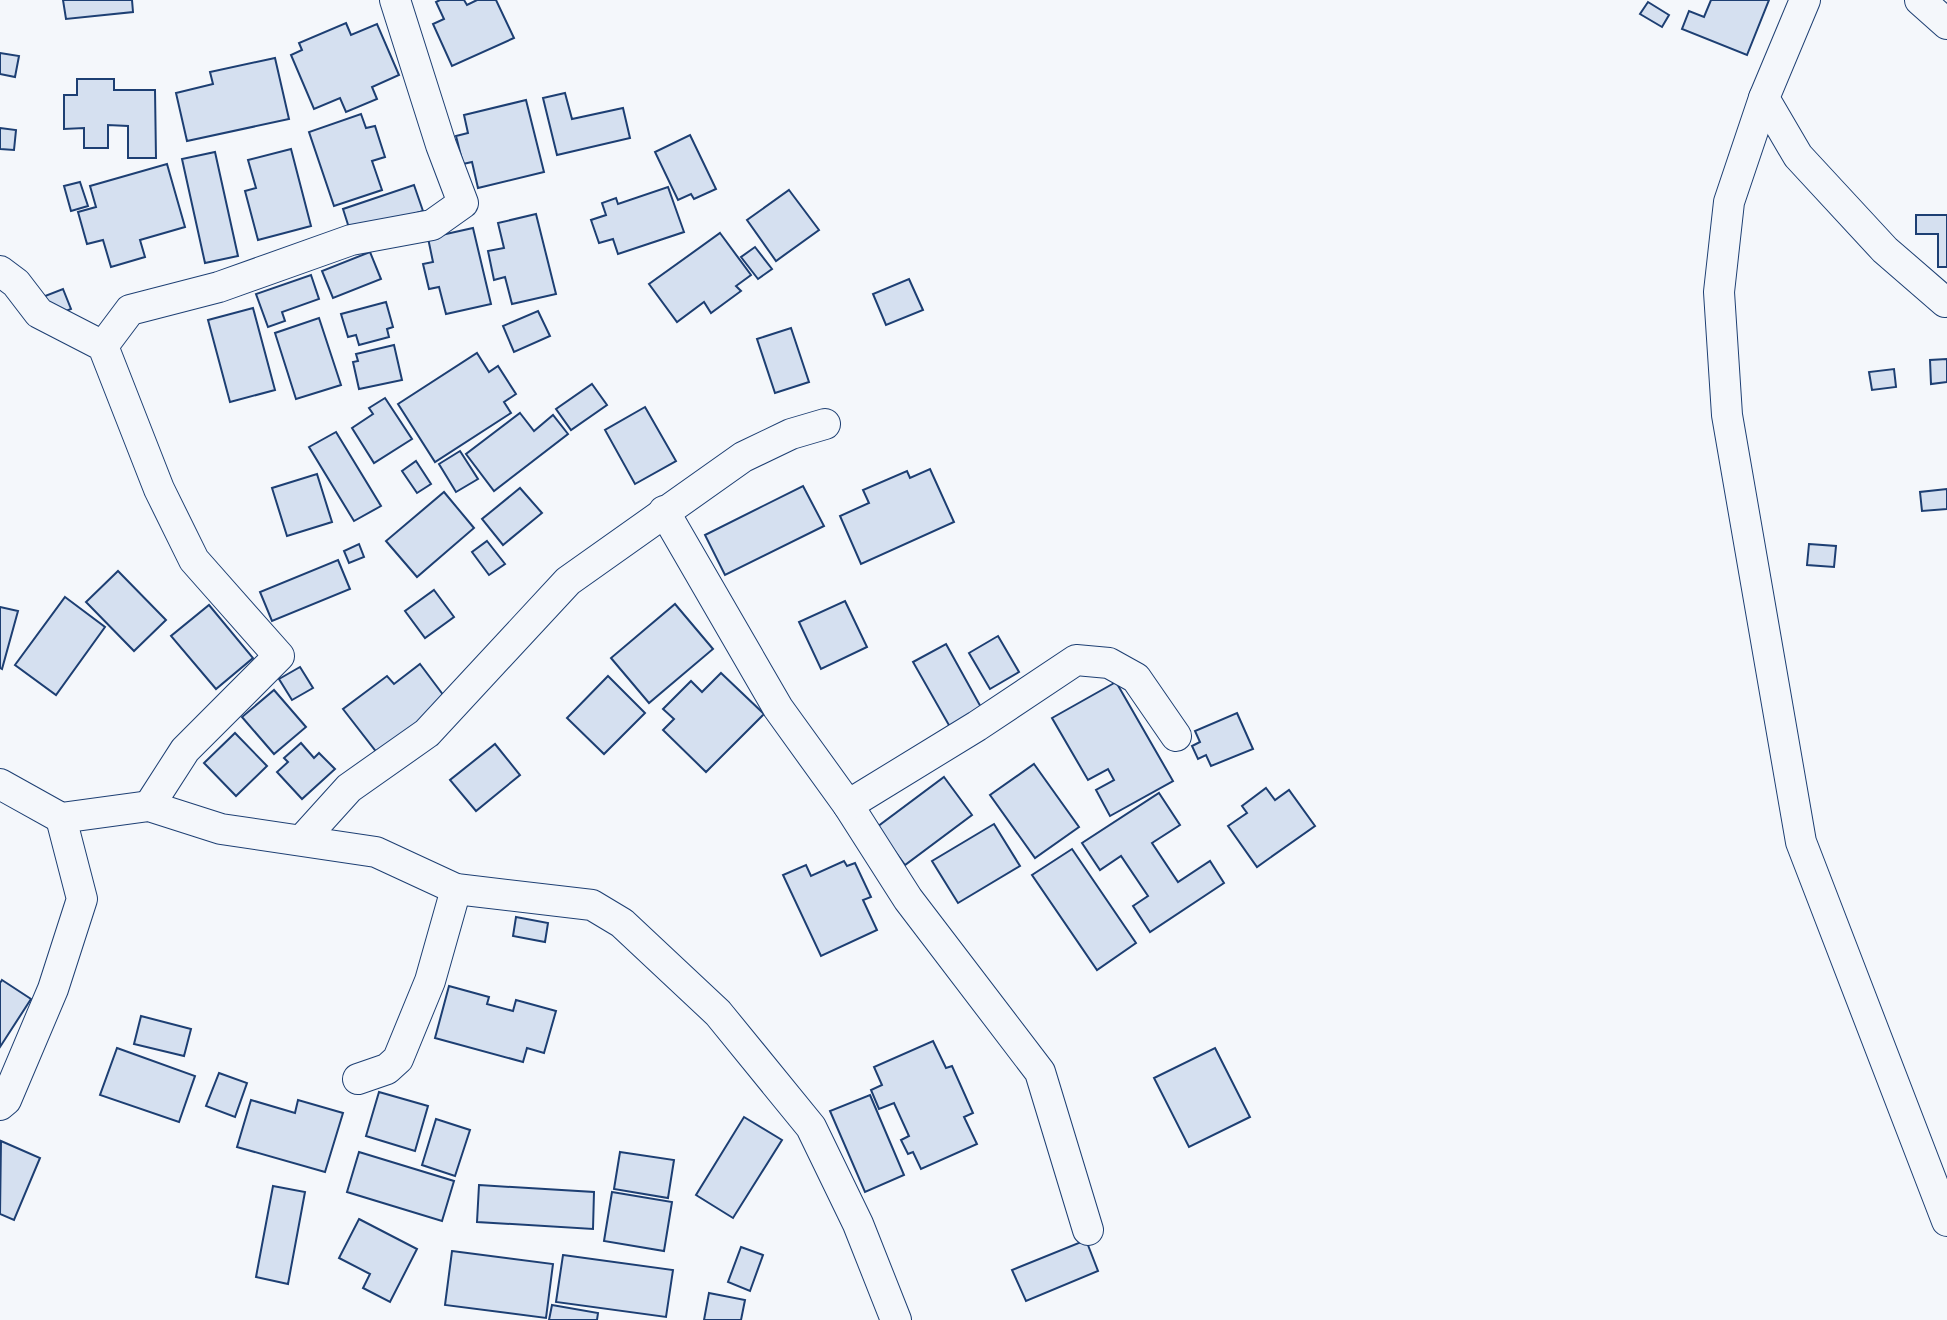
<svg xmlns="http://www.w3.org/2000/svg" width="1947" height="1320" viewBox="0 0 1947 1320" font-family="'Golos Text',sans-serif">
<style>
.building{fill:#d5e0f0;stroke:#1d3f73;stroke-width:2}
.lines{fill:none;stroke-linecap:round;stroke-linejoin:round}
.minor-casing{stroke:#1d3f73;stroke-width:32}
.minor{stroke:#f4f7fb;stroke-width:30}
</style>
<rect width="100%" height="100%" fill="#f4f7fb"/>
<g class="building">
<path d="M63,0h69l1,12 -67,7z"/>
<path d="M440,0h24l3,5 10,-5h19l18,38 -62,28 -19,-42 11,-5 -8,-17z"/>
<path d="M1711,0h58l-22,55 -65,-26 7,-18 15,6z"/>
<path d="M1648,2l21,13 -7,12 -22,-13z"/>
<path d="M346,23l5,12 26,-11 22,51 -27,12 5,12 -31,13 -6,-14 -26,11 -23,-54 11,-5 -3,-7z"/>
<path d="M0,53l19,3 -4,21 -15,-3z"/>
<path d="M275,58l14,61 -102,22 -11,-48 37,-9 -3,-12z"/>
<path d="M77,79h37v11h41l1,68h-28v-32l-20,-1v23h-24v-20l-20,1v-34h13z"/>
<path d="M565,93l7,26 51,-11 7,30 -73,17 -14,-57z"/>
<path d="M526,100l18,72 -66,16 -6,-26 -9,2 -7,-28 12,-3 -4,-18z"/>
<path d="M361,114l5,14 9,-2 10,31 -13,4 10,29 -48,16 -25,-74z"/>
<path d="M0,128l16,2 -2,20 -14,-1z"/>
<path d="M690,135l26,54 -22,10 -3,-5 -13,6 -23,-48z"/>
<path d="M291,149l20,77 -53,14 -13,-49 11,-3 -8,-28z"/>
<path d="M215,152l23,104 -33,7 -23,-104z"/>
<path d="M167,164l18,63 -45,13 5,17 -34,10 -8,-27 -16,4 -9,-32 18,-5 -6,-21z"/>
<path d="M80,182l8,24 -17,5 -7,-25z"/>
<path d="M414,185l9,26 -72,23 -8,-25z"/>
<path d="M668,187l16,45 -66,22 -5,-15 -14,4 -8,-23 15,-5 -4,-12 14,-5 2,6z"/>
<path d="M789,190l30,40 -43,31 -29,-41z"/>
<path d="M536,214l20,80 -44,10 -7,-27 -11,3 -6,-29 16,-3 -6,-25z"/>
<path d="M1916,215h31v52h-9v-33h-22z"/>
<path d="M473,228l18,76 -45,10 -7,-27 -10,2 -6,-25 10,-2 -5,-24z"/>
<path d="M720,233l31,42 -15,11 5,5 -30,22 -7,-11 -27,20 -28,-38z"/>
<path d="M755,247l17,22 -14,10 -17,-22z"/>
<path d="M370,252l11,27 -48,19 -11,-27z"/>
<path d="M311,275l8,24 -37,13 3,9 -17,6 -12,-33z"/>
<path d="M909,279l14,31 -37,15 -13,-31z"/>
<path d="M63,289l8,20 -17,7 -9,-20z"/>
<path d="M386,302l7,25 -6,2 2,8 -30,8 -3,-10 -8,2 -7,-23z"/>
<path d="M253,308l22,82 -45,12 -22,-82z"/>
<path d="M538,311l12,25 -36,16 -11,-26z"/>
<path d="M319,318l22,67 -45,14 -21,-66z"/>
<path d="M791,328l18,54 -34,11 -18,-54z"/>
<path d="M394,345l8,35 -43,9 -6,-27 5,-1 -2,-7z"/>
<path d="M477,353l12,19 9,-6 18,28 -12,8 7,11 -76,49 -37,-58z"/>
<path d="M1947,359v23l-16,2 -1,-24z"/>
<path d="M1894,369l2,18 -24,3 -3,-18z"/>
<path d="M592,384l15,21 -36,25 -15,-21z"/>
<path d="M385,398l27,41 -38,24 -22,-35 21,-14 -4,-6z"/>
<path d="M645,407l31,54 -41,23 -30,-54z"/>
<path d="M520,413l14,18 19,-16 15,19 -74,57 -28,-37z"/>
<path d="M336,432l45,74 -27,15 -45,-74z"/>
<path d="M460,451l18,28 -22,13 -17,-28z"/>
<path d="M416,461l15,23 -14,9 -15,-22z"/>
<path d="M930,469l24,53 -93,42 -21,-48 29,-13 -6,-13 44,-19 3,7z"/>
<path d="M317,474l15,48 -45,14 -15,-48z"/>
<path d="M803,486l21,40 -99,49 -20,-40z"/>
<path d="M520,488l22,25 -39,32 -21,-26z"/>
<path d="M1947,489v20l-25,2 -2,-19z"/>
<path d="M444,492l30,36 -57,49 -31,-36z"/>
<path d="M487,541l18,23 -16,11 -17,-23z"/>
<path d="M359,544l5,13 -15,6 -5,-12z"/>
<path d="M1809,544l27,2 -2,21 -27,-2z"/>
<path d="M338,560l12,29 -78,32 -12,-29z"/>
<path d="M118,571l48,49 -32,31 -48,-49z"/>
<path d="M434,590l20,27 -29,21 -20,-27z"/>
<path d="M65,597l40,30 -49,68 -41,-30z"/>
<path d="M845,601l22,46 -46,22 -22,-47z"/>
<path d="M675,604l38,45 -64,54 -38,-45z"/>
<path d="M209,605l44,53 -37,31 -45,-53z"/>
<path d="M0,607l18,4 -16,58 -2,-1z"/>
<path d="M998,636l21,36 -29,17 -21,-36z"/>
<path d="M946,644l36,65 -32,18 -37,-65z"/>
<path d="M420,664l27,36 -69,54 -35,-45 44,-33 7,8z"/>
<path d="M300,667l13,21 -21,12 -13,-21z"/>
<path d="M721,673l43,41 -58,58 -43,-42 11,-11 -11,-10 28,-28 11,11z"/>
<path d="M608,676l37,37 -41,41 -37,-36z"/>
<path d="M1116,682l57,99 -63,35 -14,-26 18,-10 -6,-11 -20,11 -36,-62z"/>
<path d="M274,690l32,37 -32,27 -32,-37z"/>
<path d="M1237,713l16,36 -42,17 -5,-11 -8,4 -6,-13 8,-4 -5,-11z"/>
<path d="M235,733l32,33 -31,30 -32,-33z"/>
<path d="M301,743l13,15 5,-5 16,16 -33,30 -25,-27 11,-10 -4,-4z"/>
<path d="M495,744l25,31 -44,36 -26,-31z"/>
<path d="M1034,764l45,63 -44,31 -45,-63z"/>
<path d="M944,777l28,38 -67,50 -28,-38z"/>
<path d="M1266,788l9,12 14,-10 26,36 -58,41 -29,-41 19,-13 -5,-7z"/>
<path d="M1159,793l21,32 -28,18 26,39 32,-21 14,22 -74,49 -17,-26 15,-10 -27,-40 -21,14 -18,-27z"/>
<path d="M994,824l26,42 -62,37 -26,-42z"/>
<path d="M1072,849l64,94 -39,27 -65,-95z"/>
<path d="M844,861l3,5 8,-3 16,34 -8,3 14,30 -56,26 -38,-81 23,-10 5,11z"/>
<path d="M516,917l32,6 -3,19 -32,-6z"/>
<path d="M2,980l29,19 -31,48v-64z"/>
<path d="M449,986l40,11 -2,7 26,7 3,-11 40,11 -12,42 -17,-5 -4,14 -88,-24z"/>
<path d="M141,1016l50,13 -7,27 -50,-12z"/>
<path d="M933,1041l13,27 6,-2 21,47 -9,4 13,27 -56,25 -8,-17 -5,2 -7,-14 8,-4 -15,-33 -15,6 -8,-19 11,-5 -8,-18z"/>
<path d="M117,1048l78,28 -16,46 -79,-27z"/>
<path d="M1215,1048l35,69 -61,30 -35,-69z"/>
<path d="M219,1073l28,10 -12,34 -29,-11z"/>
<path d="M379,1092l49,14 -13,45 -49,-15z"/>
<path d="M870,1095l34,80 -39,17 -35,-81z"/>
<path d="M251,1100l44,13 3,-13 45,13 -18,59 -88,-25z"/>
<path d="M744,1117l38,23 -49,78 -37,-23z"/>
<path d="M436,1119l34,11 -15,46 -33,-11z"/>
<path d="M1,1141l39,17 -26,62 -14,-6z"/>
<path d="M359,1152l95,29 -12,40 -95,-29z"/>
<path d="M620,1152l54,8 -6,38 -54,-9z"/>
<path d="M479,1185l115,7 -1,37 -116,-7z"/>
<path d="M273,1186l32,6 -17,92 -32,-7z"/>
<path d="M612,1192l60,10 -8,49 -60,-10z"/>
<path d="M359,1219l58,30 -27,53 -27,-14 7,-14 -31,-16z"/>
<path d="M1086,1240l12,31 -72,30 -14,-31z"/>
<path d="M741,1247l22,8 -13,36 -22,-9z"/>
<path d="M452,1251l101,13 -7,54 -101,-13z"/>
<path d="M563,1255l110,15 -7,47 -110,-15z"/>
<path d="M709,1293l36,7 -4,20h-37z"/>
<path d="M552,1305l46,8 -1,7h-48z"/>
</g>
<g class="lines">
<defs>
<g id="minor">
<path d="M1805,0l-41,98 34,58 87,94 60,52"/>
<path d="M1920,0l27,24"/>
<path d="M1764,98l-35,104 -10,90 8,123 74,427 146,379"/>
<path d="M0,271l16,12 23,30 64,33 56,143 35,71 85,96 -94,94 -36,56"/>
<path d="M103,346l27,-36 89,-23 132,-47 81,-15 31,-22 -22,-58 -46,-145"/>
<path d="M664,511l114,197 70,97 60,94 132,173 48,158"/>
<path d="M0,784l61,34 88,-12 72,23 155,23 80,37 136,16 30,18 96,90 93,114 47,97 38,96"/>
<path d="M848,805l129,-79 99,-66 33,3 27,15 40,58"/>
<path d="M302,840l47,-52 78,-55 141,-152 175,-124 48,-23 34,-10"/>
<path d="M358,1079l29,-10 11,-10 32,-78 26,-92"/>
<path d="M0,1105l6,-5 47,-111 29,-90 -21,-81"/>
</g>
</defs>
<use href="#minor" class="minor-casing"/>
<use href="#minor" class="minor"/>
</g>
</svg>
